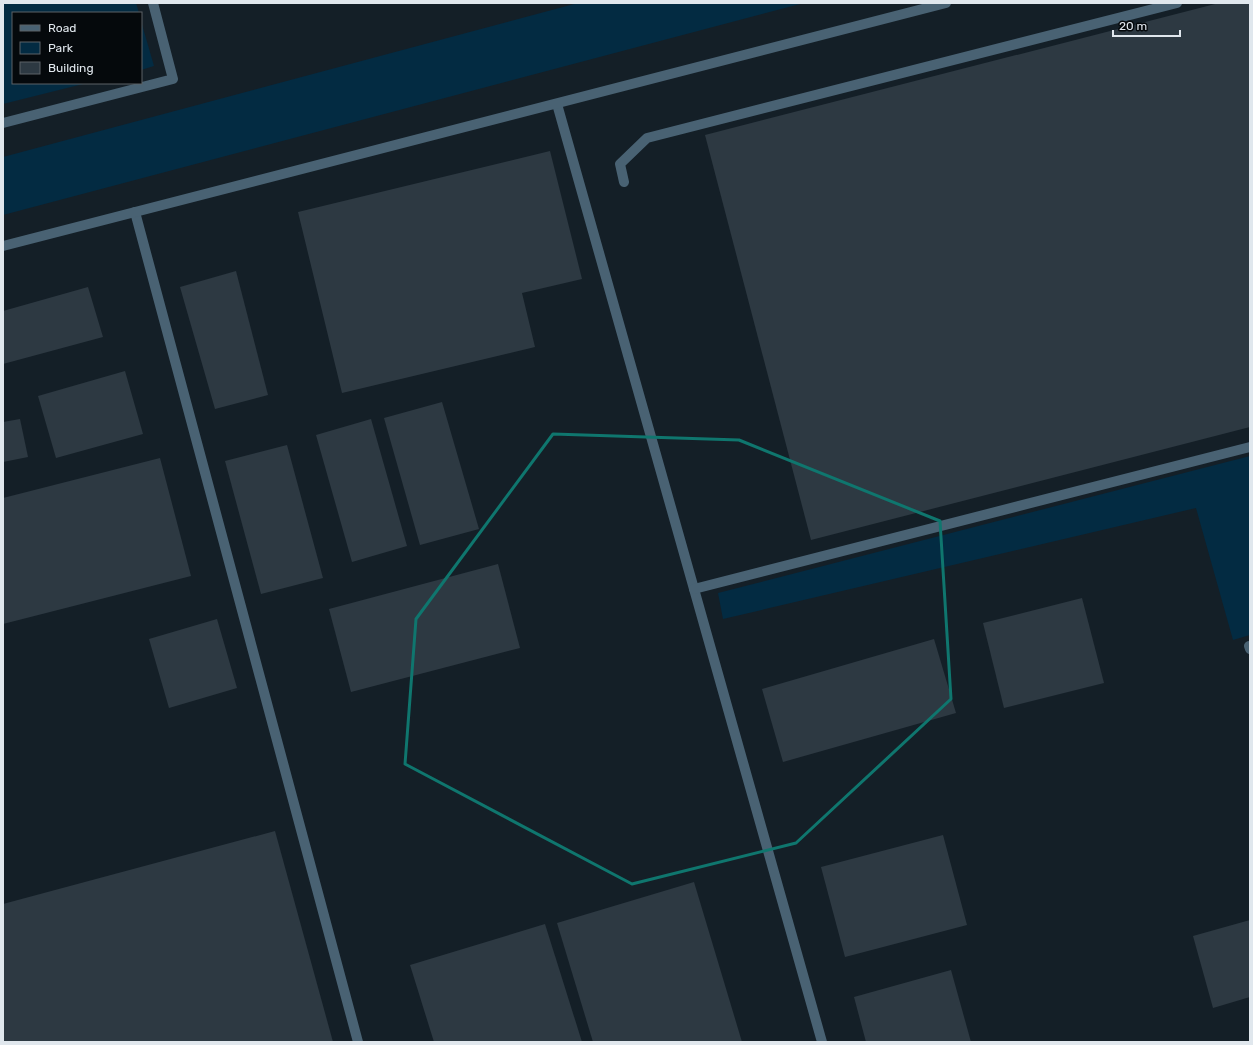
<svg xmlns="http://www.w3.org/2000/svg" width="1253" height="1045" viewBox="0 0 1253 1045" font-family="Rubik,sans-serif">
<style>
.green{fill:#032b42}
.building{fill:#2d3942}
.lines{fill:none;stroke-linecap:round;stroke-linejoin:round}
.minor{stroke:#496273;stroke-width:10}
.marked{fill:none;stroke:#0f766e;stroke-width:3;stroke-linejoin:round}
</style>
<rect width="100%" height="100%" fill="#141f27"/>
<g class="green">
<path d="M3,3h133l3,10h-126v70h74l-84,21z"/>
<path d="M578,3h226l-801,212v-58z"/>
<path d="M141,21l13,45 -13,4z"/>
<path d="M1250,456v179l-17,5 -37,-132 -473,111 -5,-26z"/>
</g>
<g class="building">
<path d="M1219,3h31v424l-439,113 -106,-405z"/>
<path d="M550,151l32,128 -60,14 13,54 -193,46 -44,-181z"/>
<path d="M236,271l32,124 -53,14 -35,-122z"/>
<path d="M88,287l15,50 -100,27v-53z"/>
<path d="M125,371l18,63 -87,24 -18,-62z"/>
<path d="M442,402l37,127 -59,16 -36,-127z"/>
<path d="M20,419l8,38 -25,5v-40z"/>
<path d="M371,419l36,127 -55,16 -36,-127z"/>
<path d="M287,445l36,133 -62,16 -36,-133z"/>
<path d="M160,458l31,118 -188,48v-126z"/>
<path d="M498,564l22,84 -169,44 -22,-83z"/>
<path d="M1082,598l22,85 -100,25 -21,-85z"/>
<path d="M217,619l20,69 -68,20 -20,-69z"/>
<path d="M934,639l22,74 -173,49 -21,-73z"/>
<path d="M275,831l58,211h-330v-138z"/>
<path d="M943,835l24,90 -122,32 -24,-90z"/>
<path d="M694,882l48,160h-149l-36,-119z"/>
<path d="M1250,920v77l-37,11 -20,-72z"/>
<path d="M545,924l37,118h-148l-24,-77z"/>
<path d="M951,970l20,72h-105l-12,-45z"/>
</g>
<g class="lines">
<g class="minor">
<path d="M557,104l265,938"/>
<path d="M3,123l170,-44 -20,-76"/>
<path d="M624,182l-4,-18 27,-26 530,-135"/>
<path d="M135,212l223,830"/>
<path d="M3,246l943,-243"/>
<path d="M694,589l556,-142"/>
<path d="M1249,646l1,3"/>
</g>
</g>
<path class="marked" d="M553,434l186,6 201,81 11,178 -155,144 -164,41 -227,-120 11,-145z"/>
<rect width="1253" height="1045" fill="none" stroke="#e0e7ed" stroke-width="8"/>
<rect x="12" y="12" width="130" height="72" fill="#05090c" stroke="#5d6266"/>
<rect x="20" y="25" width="20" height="6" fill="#496273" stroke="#5d6266"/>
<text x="48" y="32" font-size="12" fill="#e0e7ed">Road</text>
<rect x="20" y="42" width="20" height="12" fill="#032b42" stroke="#5d6266"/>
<text x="48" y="52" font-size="12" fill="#e0e7ed">Park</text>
<rect x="20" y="62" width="20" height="12" fill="#2d3942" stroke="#5d6266"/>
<text x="48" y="72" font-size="12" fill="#e0e7ed">Building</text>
<path d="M1113 30v6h67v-6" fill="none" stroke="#e0e7ed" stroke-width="2"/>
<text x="1119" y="30" font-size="12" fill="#e0e7ed" stroke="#05090c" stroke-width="3" paint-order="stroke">20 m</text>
</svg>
